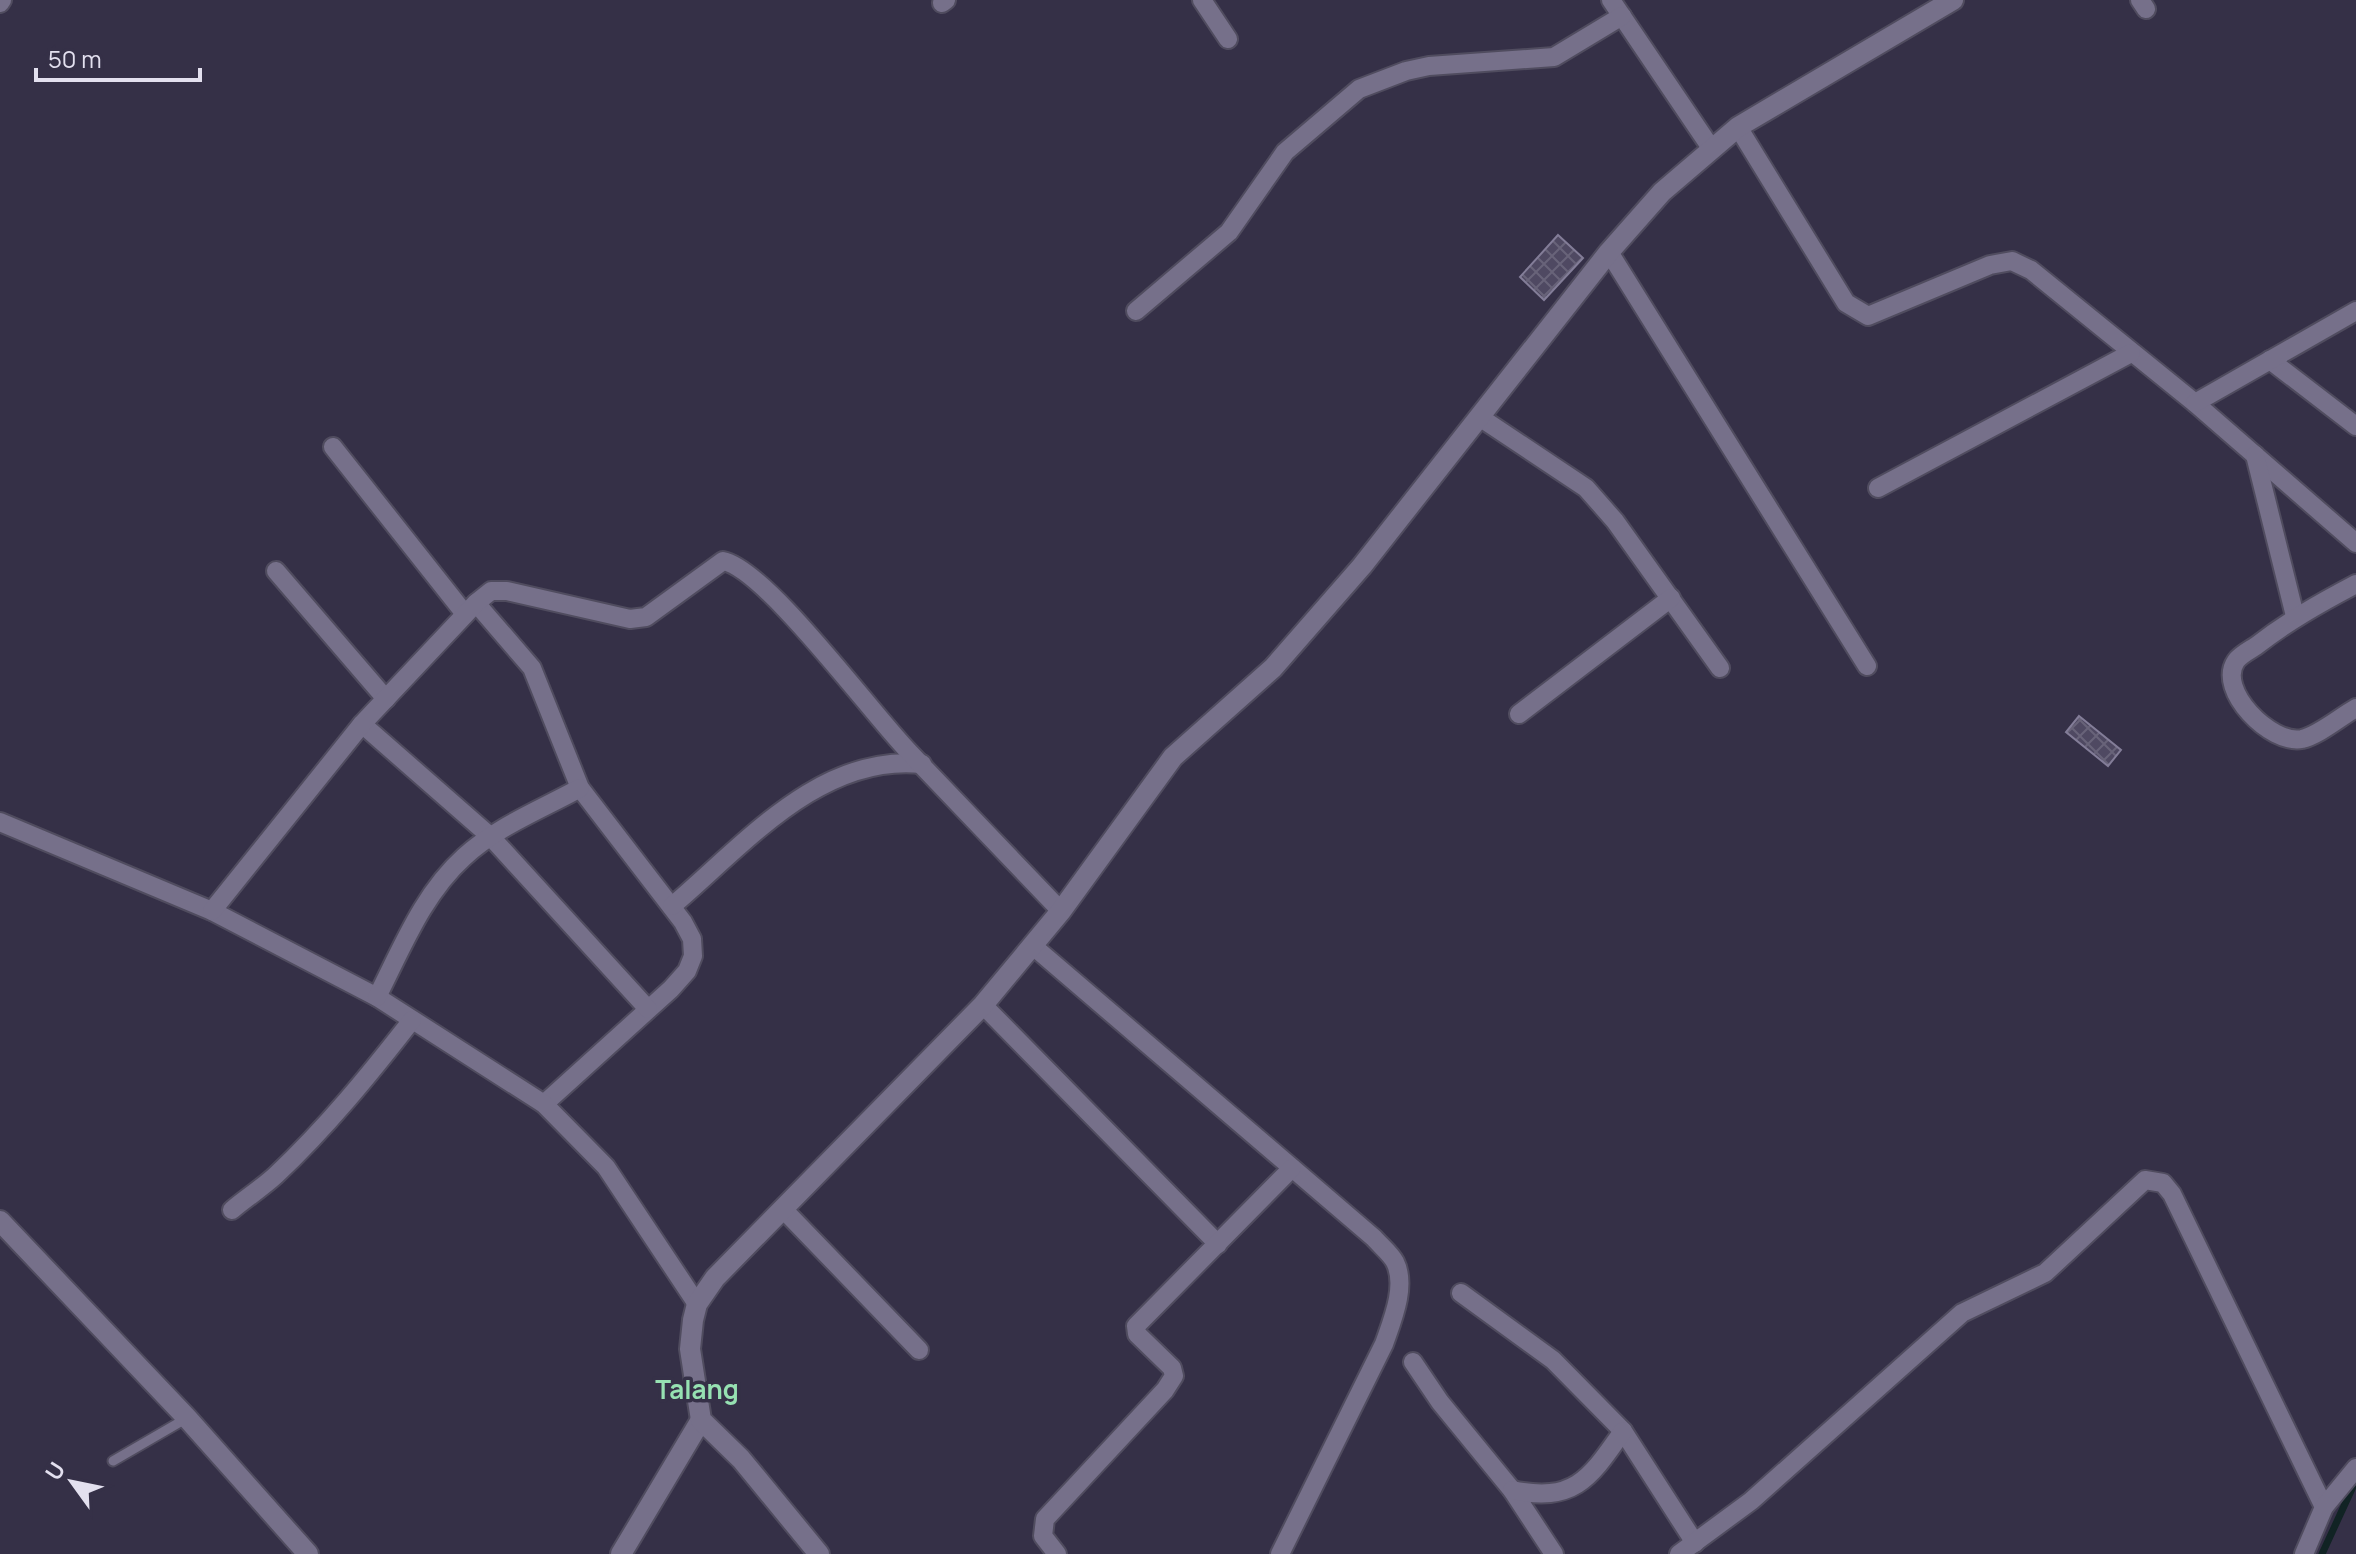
<svg xmlns="http://www.w3.org/2000/svg" width="2356" height="1554" viewBox="0 0 2356 1554" font-family="Manrope,sans-serif">
<style>
.lines{fill:none;stroke-linecap:round;stroke-linejoin:round}
.stream{stroke:#112324;stroke-width:7}
.building{fill:url(#building-cross-hatch);stroke:#837d98;stroke-width:2}
.lane-casing{stroke:#504c5f;stroke-width:13}
.street-casing{stroke:#504c5f;stroke-width:22}
.secondary-casing{stroke:#504c5f;stroke-width:24}
.lane{stroke:#76708a;stroke-width:9}
.street{stroke:#76708a;stroke-width:18}
.secondary{stroke:#76708a;stroke-width:20}
.labels{text-anchor:middle;dominant-baseline:central;stroke-width:7;stroke-linejoin:round;paint-order:stroke}
.quarter-label{font-size:26px;font-weight:bold;fill:#96e1b2;stroke:#353047}
</style>
<defs>
<pattern id="building-cross-hatch" width="8" height="8" patternUnits="userSpaceOnUse" patternTransform="scale(2)"><rect width="8" height="8" fill="#4f4962"/><path d="M0 0l8 8M0 8l8-8" fill="none" stroke="#686379"/></pattern>
</defs>
<rect width="100%" height="100%" fill="#353047"/>
<g class="lines">
<path class="stream" d="M2322,1554l34,-74"/>
</g>
<g class="building">
<path d="M1558,235l25,23 -39,42 -24,-23z"/>
<path d="M2079,716l42,34 -13,16 -42,-34z"/>
</g>
<g class="lines">
<defs>
<path id="lane" d="M113,1461l74,-43"/>
<g id="street">
<path d="M1202,0l26,39"/>
<path d="M1611,0l100,148"/>
<path d="M2140,0l6,9"/>
<path d="M0,3l2,-3"/>
<path d="M942,3l4,-3"/>
<path d="M1738,127l108,176 22,13 122,-51 22,-4 19,9 164,133 161,140"/>
<path d="M1609,252l258,414"/>
<path d="M1136,311l93,-79 56,-80 74,-63 47,-18 23,-5 125,-9 68,-41"/>
<path d="M2270,360l86,66"/>
<path d="M2195,403l161,-92"/>
<path d="M1481,418l105,70 29,33 105,147"/>
<path d="M333,447l132,167"/>
<path d="M2255,455l40,161"/>
<path d="M1878,488l253,-135"/>
<path d="M276,571l110,128"/>
<path d="M2356,584c-36,19 -68,37 -100,62 -6,4 -16,9 -20,15 -20,29 35,84 66,78 17,-4 38,-22 54,-31"/>
<path d="M476,603l56,65 48,120 103,134 9,17 1,17 -6,15 -16,18 -127,115"/>
<path d="M1519,714l152,-116"/>
<path d="M362,724l129,113 157,172"/>
<path d="M0,822l212,89 165,86 167,107 62,63 91,137"/>
<path d="M672,906c71,-60 148,-153 250,-142"/>
<path d="M212,911l150,-187 114,-121 15,-12h16l123,28 16,-2 77,-56c43,8 148,152 186,191 50,53 102,106 152,159"/>
<path d="M1033,946l341,292c6,7 17,16 21,24 12,24 -3,59 -11,82l-104,210"/>
<path d="M377,997c25,-49 46,-103 87,-140 32,-30 78,-48 116,-69"/>
<path d="M983,1005l235,239"/>
<path d="M783,1209l136,141"/>
<path d="M232,1210c14,-12 30,-22 44,-35 50,-47 94,-101 136,-155"/>
<path d="M1461,1293l92,67 70,71 72,112"/>
<path d="M1413,1362l27,40 72,88 42,64"/>
<path d="M1512,1490c63,13 78,-12 111,-59"/>
<path d="M1057,1554l-14,-18 2,-17 120,-129 9,-14 -2,-8 -35,-34 -1,-8 156,-158"/>
<path d="M1679,1554l72,-53 211,-188 83,-40 100,-93 18,3 9,11 152,313"/>
<path d="M2304,1554l20,-47 32,-39"/>
</g>
<g id="secondary">
<path d="M0,1221l187,197 121,136"/>
<path d="M621,1554l80,-134"/>
<path d="M819,1554l-78,-95 -40,-39 -11,-71 3,-29 4,-16 18,-26 268,-273 78,-94 112,-154 100,-89 89,-102 247,-314 53,-60 76,-65 215,-127"/>
</g>
</defs>
<use href="#lane" class="lane-casing"/>
<use href="#street" class="street-casing"/>
<use href="#secondary" class="secondary-casing"/>
<use href="#lane" class="lane"/>
<use href="#street" class="street"/>
<use href="#secondary" class="secondary"/>
</g>
<g class="labels">
<g class="quarter-label">
<text x="697" y="1389">Talang</text>
</g>
</g>
<g transform="translate(72 1482) rotate(303)" stroke="#353047" stroke-width="6" paint-order="stroke">
<path d="M0-6L14 30L0 20L-14 30Z" fill="#e3e0ef"/>
<text y="-12" font-size="22" font-weight="bold" text-anchor="middle" fill="#e3e0ef">U</text>
</g>
<path d="M36 68v12h164v-12" fill="none" stroke="#e3e0ef" stroke-width="4"/>
<text x="48" y="68" font-size="24" fill="#e3e0ef" stroke="#353047" stroke-width="6" paint-order="stroke">50 m</text>
</svg>
